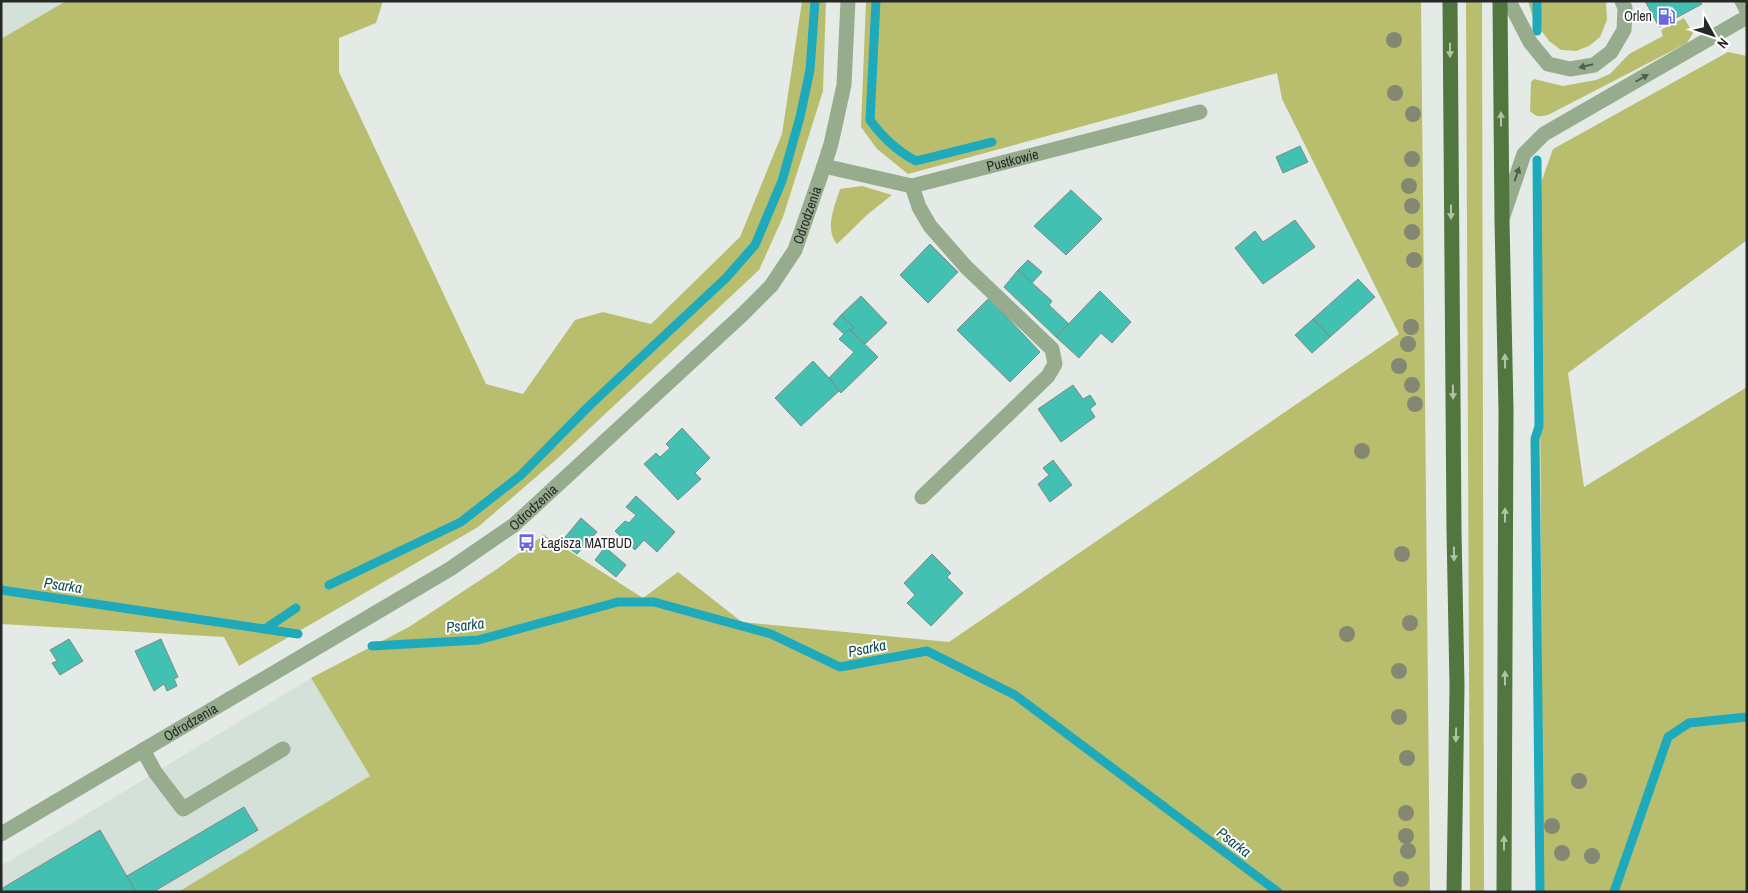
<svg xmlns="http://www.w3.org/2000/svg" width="1748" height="893" viewBox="0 0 1748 893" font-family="'Archivo Narrow',sans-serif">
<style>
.built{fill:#d4e1d9}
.green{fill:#b9be6e}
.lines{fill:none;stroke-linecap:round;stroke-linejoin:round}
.stream{stroke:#1faabc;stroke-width:9}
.building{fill:#42c0b2;stroke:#828988}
.lane{stroke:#96ac8d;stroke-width:15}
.street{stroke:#96ac8d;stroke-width:15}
.primary{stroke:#51773e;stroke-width:15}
.tree{fill:#848872}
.oneway{fill:#b1c2a8}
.oneway2{fill:#535d50}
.labels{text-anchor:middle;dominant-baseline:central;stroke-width:4;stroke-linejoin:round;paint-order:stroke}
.poi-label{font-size:14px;fill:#262827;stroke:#fff;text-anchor:end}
.street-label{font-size:14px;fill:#262827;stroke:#fff}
.water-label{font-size:15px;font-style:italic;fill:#144b53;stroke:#fff}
</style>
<rect width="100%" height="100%" fill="#e4ebe7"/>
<g class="built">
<path d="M1,1h65l-65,38z"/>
<path d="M311,678l59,98 -192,116h-177v-26z"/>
</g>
<g class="green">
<path d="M66,1h317l-7,22 -37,15v34l147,312 37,10 52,-74 28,-8 48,12 89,-87 42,-103 20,-133h24l-3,90 -40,126 -24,53 -201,188 -80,69 -239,139 -15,-29 -223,-13v-585z"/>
<path d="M866,1h555l9,891h-1252l192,-116 -59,-98 98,-51 88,-58 47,-34 99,63 35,-26 64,50 207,20 450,-308 -117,-235 -5,-26 -369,101 -31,-25 -16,-22z"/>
<path d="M1466,1h16l2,891h-14z"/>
<path d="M1528,1h78l1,19 -7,17 -11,9 -13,5 -15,-1 -12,-9 -15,-20z"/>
<path d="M1684,18l9,15 -6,10 -139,72c-8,2 -12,2 -18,-4l1,-29 3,-3 29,7 33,-6 14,-6 19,-20 34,-18 -2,-6z"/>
<path d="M1728,52l19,4v184l-179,133 16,114 163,-100v505h-204l-4,-677 3,-35 11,-31z"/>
<path d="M862,186l30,9 -24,19 -31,30c-13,-16 -2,-38 3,-55z"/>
</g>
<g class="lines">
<g class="stream">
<path d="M876,1l-6,119c13,18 27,31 46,41l76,-19"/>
<path d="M1537,31v-30"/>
<path d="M1537,160l2,266 -4,13 5,453"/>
<path d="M329,585l132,-63 60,-47 68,-69 137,-128 29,-33 27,-64 18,-64 10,-47 5,-69"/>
<path d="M1,590l297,44"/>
<path d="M265,629l31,-21"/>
<path d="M372,646l106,-6 140,-38h36l117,32 69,33 87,-16 88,44 263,197"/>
<path d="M1614,892l54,-155 21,-14 58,-6"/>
</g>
</g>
<g class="building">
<path d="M1645,1h55l2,3 -43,23z"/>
<path d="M1300,146l8,16 -25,11 -7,-16z"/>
<path d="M1071,190l31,29 -36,36 -32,-29z"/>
<path d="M1295,220l20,27 -52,37 -28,-36 20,-17 8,11z"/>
<path d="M930,244l28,28 -30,31 -28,-28z"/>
<path d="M1028,260l14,12 -10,11 -14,-13z"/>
<path d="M1018,270l34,31 -3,4 20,19 -13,13 -52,-50z"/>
<path d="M1358,279l17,18 -45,40 -17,-18z"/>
<path d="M1100,291l31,31 -19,21 -11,-10 -22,25 -23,-21z"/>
<path d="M861,296l26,27 -22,21 -14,-13 3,-4 -13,-12z"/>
<path d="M989,298l51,54 -30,30 -53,-52z"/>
<path d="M841,315l13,12 -3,4 -2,-2 -5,5 -11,-10z"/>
<path d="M1313,319l17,18 -18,16 -17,-18z"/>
<path d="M849,329l29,28 -37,36 -12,-15 25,-26 -15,-13z"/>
<path d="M813,361l16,17 10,13 -38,35 -26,-28z"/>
<path d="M1073,385l10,14 7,-4 6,9 -6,5 5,8 -34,25 -23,-33z"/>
<path d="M682,428l28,30 -15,15 6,6 -23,21 -34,-36 12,-11 4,4 10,-9 -4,-4z"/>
<path d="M1053,460l19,25 -22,17 -12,-18 11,-9 -6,-7z"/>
<path d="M636,496l39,36 -18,20 -13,-12 -9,10 -20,-19 10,-10 4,2 7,-8 -10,-8z"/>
<path d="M581,518l16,14 -20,22 -16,-12z"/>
<path d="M605,547l21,18 -10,12 -21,-17z"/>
<path d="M932,554l19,19 -4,4 16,16 -32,33 -24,-23 8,-8 -11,-12z"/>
<path d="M69,639l14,22 -23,14 -8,-12 5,-2 -7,-11z"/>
<path d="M161,639l17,38 -4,2 3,7 -10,5 -3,-7 -10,7 -19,-40z"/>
<path d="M244,807l14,23 -105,62h-17l-9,-16z"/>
<path d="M100,830l36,62h-135v-3z"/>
</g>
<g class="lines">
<g class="lane">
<path d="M1509,1l21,41 18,22 22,5 24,-4 17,-13 13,-22 1,-22 -3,-7"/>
<path d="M1742,1l5,10"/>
<path d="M912,186l7,21 11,19 36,41 86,82 3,15 -7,12 -126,121"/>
<path d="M1503,216l21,-62 20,-20 203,-117"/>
<path d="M143,750l12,22 28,37 100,-60"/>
</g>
<g class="street">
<path id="s1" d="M824,166l88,20 288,-74"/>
<path id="s2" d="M1,834l449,-265 64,-44 229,-211 28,-28 24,-36 29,-84 7,-22 13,-59 4,-84"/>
</g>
<g class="primary">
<path d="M1450,1l4,529 3,156 -3,206"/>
<path d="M1500,1l2,219 4,190 -2,482"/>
</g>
</g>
<g class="tree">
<circle cx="1394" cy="40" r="8"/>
<circle cx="1395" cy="93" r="8"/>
<circle cx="1413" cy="114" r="8"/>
<circle cx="1412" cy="159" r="8"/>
<circle cx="1409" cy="186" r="8"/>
<circle cx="1412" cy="206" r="8"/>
<circle cx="1412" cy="232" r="8"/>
<circle cx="1414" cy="260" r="8"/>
<circle cx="1411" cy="327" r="8"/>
<circle cx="1408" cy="344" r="8"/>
<circle cx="1399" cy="366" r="8"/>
<circle cx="1412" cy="385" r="8"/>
<circle cx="1415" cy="404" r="8"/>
<circle cx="1362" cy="451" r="8"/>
<circle cx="1402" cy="554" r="8"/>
<circle cx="1410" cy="623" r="8"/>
<circle cx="1347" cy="634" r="8"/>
<circle cx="1399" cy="671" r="8"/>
<circle cx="1399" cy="717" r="8"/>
<circle cx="1407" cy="758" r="8"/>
<circle cx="1579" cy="781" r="8"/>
<circle cx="1406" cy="813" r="8"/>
<circle cx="1552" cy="826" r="8"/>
<circle cx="1406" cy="836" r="8"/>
<circle cx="1408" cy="851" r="8"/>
<circle cx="1562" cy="853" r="8"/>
<circle cx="1592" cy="856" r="8"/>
<circle cx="1401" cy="879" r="8"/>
</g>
<defs><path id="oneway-solid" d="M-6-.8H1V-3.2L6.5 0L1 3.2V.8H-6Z" transform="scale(1.25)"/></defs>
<g class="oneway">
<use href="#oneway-solid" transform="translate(1450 50) rotate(90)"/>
<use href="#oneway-solid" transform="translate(1501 119) rotate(-90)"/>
<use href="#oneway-solid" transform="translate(1451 212) rotate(90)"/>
<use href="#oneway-solid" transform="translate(1505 361) rotate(-91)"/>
<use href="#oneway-solid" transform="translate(1453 392) rotate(89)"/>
<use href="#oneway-solid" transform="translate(1505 515) rotate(-90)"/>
<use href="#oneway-solid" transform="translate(1454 554) rotate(89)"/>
<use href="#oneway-solid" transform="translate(1505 678) rotate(-90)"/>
<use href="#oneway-solid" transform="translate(1456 735) rotate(91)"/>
<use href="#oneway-solid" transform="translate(1504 843) rotate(-90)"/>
</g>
<g class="oneway2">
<use href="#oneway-solid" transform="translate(1586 66) rotate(167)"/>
<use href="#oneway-solid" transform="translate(1642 78) rotate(-30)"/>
<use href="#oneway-solid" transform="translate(1517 174) rotate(-71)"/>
</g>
<defs>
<symbol id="fuel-bare" viewBox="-9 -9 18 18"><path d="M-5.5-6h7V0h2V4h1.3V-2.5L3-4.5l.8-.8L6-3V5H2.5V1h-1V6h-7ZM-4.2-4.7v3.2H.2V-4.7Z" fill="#6d65df" stroke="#fff" stroke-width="2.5" paint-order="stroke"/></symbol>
<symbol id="bus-bare" viewBox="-9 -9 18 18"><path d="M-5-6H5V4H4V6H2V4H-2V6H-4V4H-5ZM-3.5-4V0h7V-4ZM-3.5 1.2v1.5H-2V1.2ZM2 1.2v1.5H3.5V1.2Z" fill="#6d65df" stroke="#fff" stroke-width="2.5" paint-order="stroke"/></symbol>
</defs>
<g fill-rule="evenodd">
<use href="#fuel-bare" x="1654" y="4" width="25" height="25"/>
<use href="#bus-bare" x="514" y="530" width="25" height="25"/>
</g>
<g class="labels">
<g class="poi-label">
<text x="1652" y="16">Orlen</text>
<text x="541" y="543" text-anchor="start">Łagisza MATBUD</text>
</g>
<g class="street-label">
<text stroke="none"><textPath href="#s1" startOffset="194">Pustkowie</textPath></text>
<text stroke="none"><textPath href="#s2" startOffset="1030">Odrodzenia</textPath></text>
<text stroke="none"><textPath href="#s2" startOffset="625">Odrodzenia</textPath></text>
<text stroke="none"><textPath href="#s2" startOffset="220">Odrodzenia</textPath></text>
</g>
<g class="water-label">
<text transform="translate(63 585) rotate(8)">Psarka</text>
<text transform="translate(465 625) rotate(-7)">Psarka</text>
<text transform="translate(867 648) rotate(-11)">Psarka</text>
<text transform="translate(1234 842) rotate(37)">Psarka</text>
</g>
</g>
<rect width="1748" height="893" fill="none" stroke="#262827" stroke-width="5"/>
<g transform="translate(1713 35) rotate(130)" stroke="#ffffff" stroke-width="4" paint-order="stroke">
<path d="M0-4L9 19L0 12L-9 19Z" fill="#262827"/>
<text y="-8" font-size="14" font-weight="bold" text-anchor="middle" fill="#262827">N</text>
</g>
</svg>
